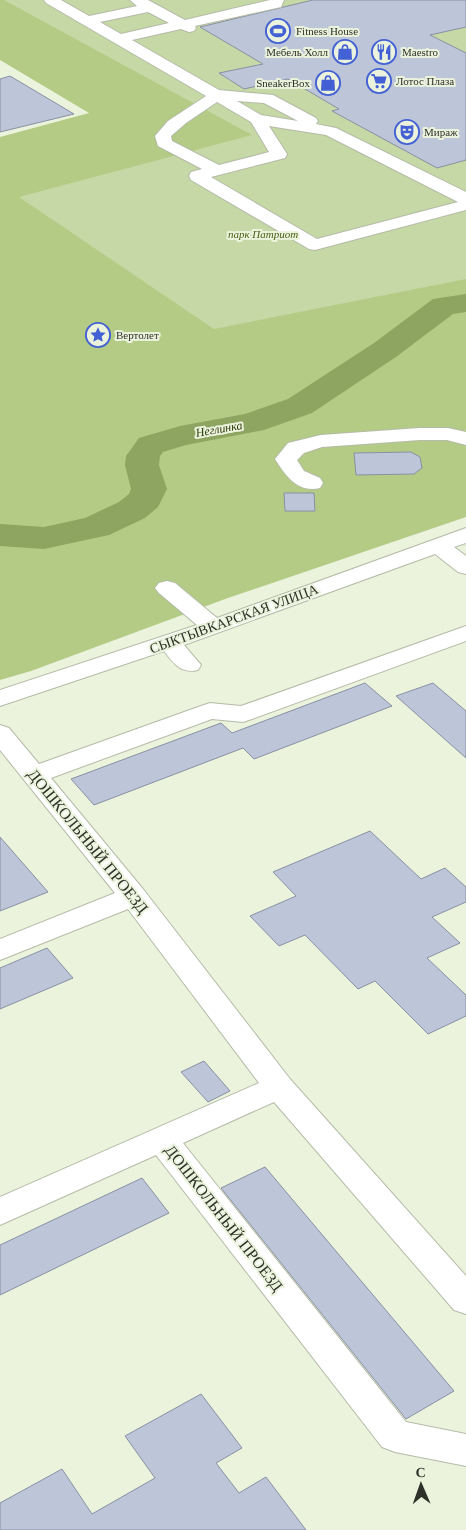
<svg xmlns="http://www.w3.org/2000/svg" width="466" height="1530" viewBox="0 0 466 1530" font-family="'Times New Roman',serif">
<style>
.green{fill:#c6d8a6}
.forest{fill:#b4cb86}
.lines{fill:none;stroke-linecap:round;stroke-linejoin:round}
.river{fill:#8ea461;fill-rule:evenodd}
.building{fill:#bdc5d9;stroke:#8890a3}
.minor-casing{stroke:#b4bba7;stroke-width:2}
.minor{fill:#fff;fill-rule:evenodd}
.labels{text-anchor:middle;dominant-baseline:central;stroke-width:4;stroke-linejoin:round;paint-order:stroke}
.far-poi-label{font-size:11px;fill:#2e3129;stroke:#ebf3dd;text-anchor:start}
.far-park-label{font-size:11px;font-style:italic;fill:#4b5f15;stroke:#ebf3dd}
.far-water-label{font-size:12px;font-style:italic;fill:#2b3803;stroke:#ebf3dd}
.street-label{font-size:14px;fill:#2e3129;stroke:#ebf3dd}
.near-street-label{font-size:16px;fill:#2e3129;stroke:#ebf3dd}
</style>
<rect width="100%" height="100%" fill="#ebf3dd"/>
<path class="green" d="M0,0h466v414l-381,178 -85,-451 100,-28z"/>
<path class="forest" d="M0,0h4l248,135 -233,62 195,132 252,-50v238l-238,81 -197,73 -31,9v-543l89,-24 -89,-53z"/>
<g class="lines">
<path class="river" d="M466,294v18l-13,2 -57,43 -84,56 -48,17 -78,15 -23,7 -3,4 -1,9 8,24 -9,18 -13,11 -36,17 -65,14 -44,-3v-22l44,3 41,-9 34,-16 10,-8 2,-5 -6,-24 1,-9 13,-18 41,-12 65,-12 43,-15 86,-56 59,-44z"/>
</g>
<g class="building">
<path d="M313,0h153v27l-36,8 36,18v107l-29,8 -105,-57 7,-2 -51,-30 -44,10 -25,-16 44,-9 -63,-37z"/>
<path d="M10,76l64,38 -74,18v-53z"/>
<path d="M411,452l9,5 2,11 -8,6 -58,1 -2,-22z"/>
<path d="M284,493h30l1,18h-30z"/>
<path d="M365,683l27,23 -138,53 -11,-11 -149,57 -23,-26 150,-56 11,10z"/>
<path d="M433,683l33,28v47l-70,-62z"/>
<path d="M370,831l51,48 24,-11 21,19v15l-34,15 28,26 -33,15 39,37v21l-38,18 -53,-53 -17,8 -53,-54 -26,11 -29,-30 46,-20 -23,-24z"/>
<path d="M0,837l48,55 -48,19z"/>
<path d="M47,948l26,30 -73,31v-41z"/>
<path d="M204,1061l26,30 -22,11 -27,-30z"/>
<path d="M265,1167l189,224 -48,28 -185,-231z"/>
<path d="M142,1178l27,35 -169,82v-50z"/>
<path d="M201,1394l41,54 -26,15 23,30 27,-16 40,53h-306v-27l62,-34 30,45 63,-36 -30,-42z"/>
</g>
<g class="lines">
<defs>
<g id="minor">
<path d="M44,0h17l28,16 48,-10 -7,-6h18l37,20 85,-20h14l-3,7 -86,19 1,2 -2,3 -5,1 -8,-3 -49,11 87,50 54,5 43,23 2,3 -2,3 20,4 130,64v18l-151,40 -6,-1 -118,-69 -2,-4 2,-4 11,-3 -44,-23 -3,-10 13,-15 38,-25 -160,-93zM148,12l21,11 -48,11 -21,-12zM237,101l27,2 34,18 -37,-6zM217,102l34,20 18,30 -50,13 -47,-24 -1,-5 15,-13zM269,126l57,9 132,67 -141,37 -106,-62 74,-19 2,-4z"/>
<path d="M420,428h28l18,4v13l-19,-5h-27l-98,7 -18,6 -7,7 7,11 16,7 3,5 -3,5c-23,5 -34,-12 -45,-29l13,-16 33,-8z"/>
<path d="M466,528v15l-12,4 12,9v18l-8,-2 -23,-18 -251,91 17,20 -3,5c-17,4 -24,-6 -34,-19l-164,55v-16l197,-65 -38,-32 -4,-5 4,-5 8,-2 8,2 42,35z"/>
<path d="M466,626v15l-214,78 -9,3 -31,-3 -161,59 92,111 147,190 176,197v38l-12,-4 -180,-208 -91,41 223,279 60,12v32l-71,-14 -13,-5 -226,-292 -156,70v-28l259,-114 -131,-174 -128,51v-21l115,-46 -115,-143v-25l9,3 30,36 162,-58 9,-3 31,3z"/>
</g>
</defs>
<use href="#minor" class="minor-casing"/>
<use href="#minor" class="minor"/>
</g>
<defs>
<symbol id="stadium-ring" viewBox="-11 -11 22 22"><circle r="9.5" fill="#ebf3dd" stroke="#4361d4" stroke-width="1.5"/><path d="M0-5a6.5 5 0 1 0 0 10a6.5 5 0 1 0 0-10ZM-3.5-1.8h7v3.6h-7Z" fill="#4361d4"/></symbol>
<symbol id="shop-ring" viewBox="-11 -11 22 22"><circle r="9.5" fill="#ebf3dd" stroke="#4361d4" stroke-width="1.5"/><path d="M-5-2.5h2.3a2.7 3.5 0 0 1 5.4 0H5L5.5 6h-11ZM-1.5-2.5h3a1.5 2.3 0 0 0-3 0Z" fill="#4361d4"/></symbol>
<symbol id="restaurant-ring" viewBox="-11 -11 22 22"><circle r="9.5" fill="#ebf3dd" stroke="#4361d4" stroke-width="1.5"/><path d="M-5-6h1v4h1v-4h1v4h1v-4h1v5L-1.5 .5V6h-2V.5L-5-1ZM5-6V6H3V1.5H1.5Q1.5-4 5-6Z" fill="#4361d4"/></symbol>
<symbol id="supermarket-ring" viewBox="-11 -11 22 22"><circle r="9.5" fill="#ebf3dd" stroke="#4361d4" stroke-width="1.5"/><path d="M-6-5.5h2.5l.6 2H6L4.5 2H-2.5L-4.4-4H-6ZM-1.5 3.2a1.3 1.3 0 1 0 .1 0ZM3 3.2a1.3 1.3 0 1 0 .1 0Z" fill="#4361d4"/></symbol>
<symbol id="theatre-ring" viewBox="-11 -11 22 22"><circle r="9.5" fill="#ebf3dd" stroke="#4361d4" stroke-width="1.5"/><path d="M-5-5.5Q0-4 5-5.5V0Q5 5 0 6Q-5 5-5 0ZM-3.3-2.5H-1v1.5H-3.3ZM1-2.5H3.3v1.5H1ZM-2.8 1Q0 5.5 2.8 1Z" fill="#4361d4"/></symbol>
<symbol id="sight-ring" viewBox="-11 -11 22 22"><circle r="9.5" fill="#ebf3dd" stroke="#4361d4" stroke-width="1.5"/><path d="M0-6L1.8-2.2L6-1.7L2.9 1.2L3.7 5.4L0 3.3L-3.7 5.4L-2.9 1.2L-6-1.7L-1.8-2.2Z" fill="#4361d4"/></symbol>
</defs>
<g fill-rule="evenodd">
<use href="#stadium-ring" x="264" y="17" width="28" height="28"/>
<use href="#shop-ring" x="331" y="38" width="28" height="28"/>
<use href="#restaurant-ring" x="370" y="38" width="28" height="28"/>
<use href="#supermarket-ring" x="365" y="67" width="28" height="28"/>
<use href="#shop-ring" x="314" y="69" width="28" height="28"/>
<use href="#theatre-ring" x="393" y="118" width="28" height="28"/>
<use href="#sight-ring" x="84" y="321" width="28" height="28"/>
</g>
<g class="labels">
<g class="far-poi-label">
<text x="296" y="31">Fitness House</text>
<text x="328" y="52" text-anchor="end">Мебель Холл</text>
<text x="402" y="52">Maestro</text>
<text x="396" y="81">Лотос Плаза</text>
<text x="310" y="83" text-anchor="end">SneakerBox</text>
<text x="424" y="132">Мираж</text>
<text x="116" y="335">Вертолет</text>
</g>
<g class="far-park-label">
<text x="263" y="234">парк Патриот</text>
</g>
<g class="far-water-label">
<text transform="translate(219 429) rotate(-10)">Неглинка</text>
</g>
<g class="street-label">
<text transform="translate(234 619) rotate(-20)">СЫКТЫВКАРСКАЯ УЛИЦА</text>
</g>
<g class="near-street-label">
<text transform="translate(88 841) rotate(51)">ДОШКОЛЬНЫЙ ПРОЕЗД</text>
<text transform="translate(224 1218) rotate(52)">ДОШКОЛЬНЫЙ ПРОЕЗД</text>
</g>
</g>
<g transform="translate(421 1485) rotate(358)" stroke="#ebf3dd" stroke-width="4" paint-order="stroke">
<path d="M0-4L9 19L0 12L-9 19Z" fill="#2e3129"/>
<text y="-8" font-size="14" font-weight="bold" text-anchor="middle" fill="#2e3129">С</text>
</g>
</svg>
